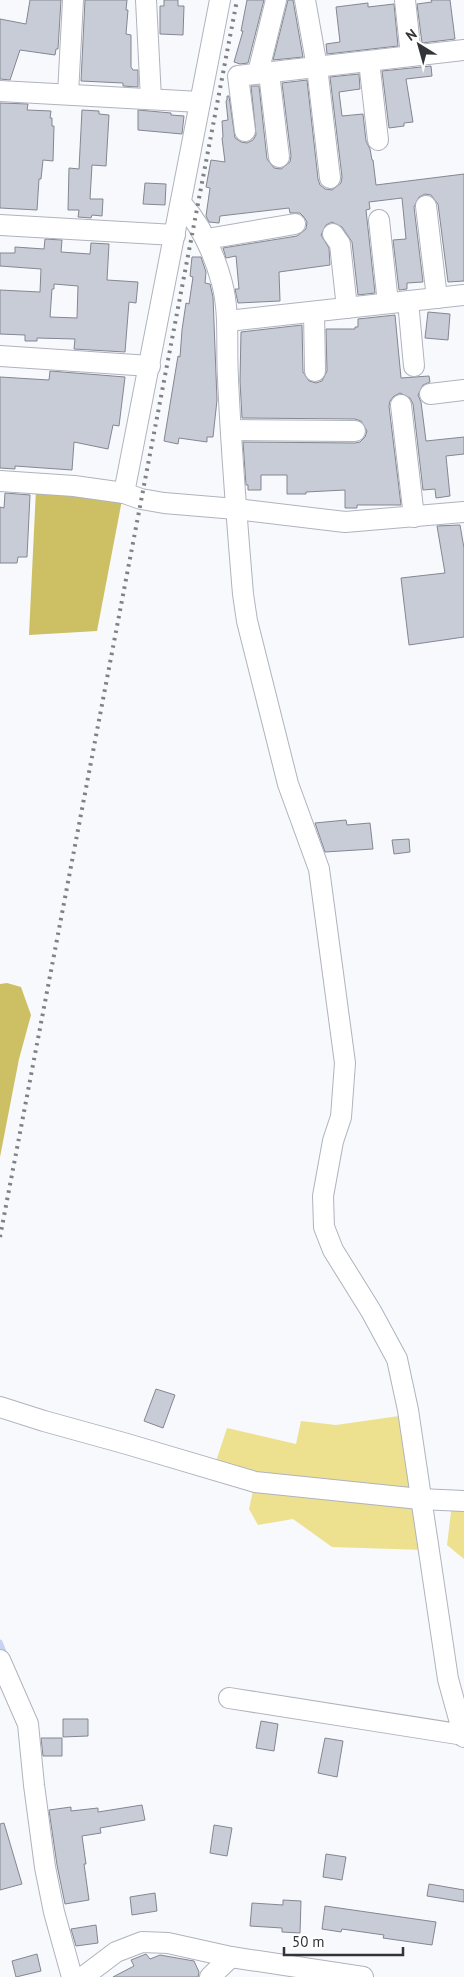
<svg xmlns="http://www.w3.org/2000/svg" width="464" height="1977" viewBox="0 0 464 1977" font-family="'PT Sans',sans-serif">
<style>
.green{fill:#ede190}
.forest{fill:#cdbf64}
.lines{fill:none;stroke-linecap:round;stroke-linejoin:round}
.stream{stroke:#c8d3f3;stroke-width:5}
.building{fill:#c8ccd7;stroke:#848791;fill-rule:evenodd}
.minor-casing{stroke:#afb3bd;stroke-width:22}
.minor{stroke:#fff;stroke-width:20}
.rail{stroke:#7f8185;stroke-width:4;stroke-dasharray:2.5 5;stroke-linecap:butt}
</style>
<rect width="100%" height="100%" fill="#f7f9fd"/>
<g class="green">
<path d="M406,1415l18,135 -92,-3 -39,-28 -35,6 -9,-16 7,-32 -41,-13 12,-36 69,16 5,-23 35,4z"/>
<path d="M452,1504l12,1v54l-17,-14z"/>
</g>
<g class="forest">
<path d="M36,489l86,11 -25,131 -68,4z"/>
<path d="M7,983l14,4 10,28 -12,44 -19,98v-173z"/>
</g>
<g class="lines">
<path class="stream" d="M0,1642l6,15"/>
</g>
<g class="building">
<path d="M30,0h31l-3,49h-2l-1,6 -35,-5 -10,30 -10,-1v-60l26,5z"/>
<path d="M85,0h42l-1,10h2l-2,24 5,1v32l2,3h5v17l-15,-1v-3l-42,-2z"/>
<path d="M164,0h14v6h6l-1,29 -23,-1v-28h4z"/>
<path d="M247,0h17l-16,63 -8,1 -6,-2 9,-31h-2z"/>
<path d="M288,0h5l10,57 -30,3z"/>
<path d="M431,0h19l5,39 -33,4 -5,-39 15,-2z"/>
<path d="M368,3v4l26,-3 4,42 -71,8 -1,-10 14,-2 -4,-35z"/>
<path d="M431,66l1,10 -26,3 7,43 -9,1v3l-15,2 -7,-57z"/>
<path d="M359,74l1,15 -21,3 3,24 21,-2 3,27 4,8 2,11h1l3,25 88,-11v107l-16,1 -10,-78 -7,-9 -6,-1 -6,3 -5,10 9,75 -16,1v6l-8,1 -6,-50 13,-1 -4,-41 -33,4 1,7 -4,1 9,83 -17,2 -6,-53 -10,-15 -10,-5 -6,3 -5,10 8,13 1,17 -51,7 1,29 -42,2 -3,-14h4l-3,-33 -10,2 -3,-10 74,-12 9,-7 1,-7 -3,-5 -4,-4h-10l-1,-5 -69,8 -1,7 -10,-1 -3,-6 4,-28 -4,-1 5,-27 14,2 -3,-24 1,-1 -1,-16 6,-1 -2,-19 1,-1v-4h2l6,42 6,4 6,1 6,-3 3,-5 -5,-49h8l8,73 7,9 7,1 9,-7 1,-6 -9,-73 25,-3 11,99 2,6 5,4 7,1 9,-7 1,-6 -12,-100z"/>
<path d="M0,103l28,1 -1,6 24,1 -1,7h2v8h2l-1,35 -10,-1 -2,19h-2l-2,31 -37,-2z"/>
<path d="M82,110l17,1v3l10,1 -3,51 -14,-1 -2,34h13l-1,17 -10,-1 -1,3 -13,-1 1,-7h-11l1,-42 10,1z"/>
<path d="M138,110l33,3v2l13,1 -2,18 -44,-4z"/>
<path d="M145,183l21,1 -1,21 -22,-1z"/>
<path d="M45,239l17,1 -1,12 29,2 1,-11 18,1 -2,36 31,2 -2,21 -7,-1 -4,50 -51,-3 1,-10 -38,-1v3h-12v-6l-25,-1v-44l40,2 1,-23 -41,-3v-13h15v-6l29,2zM54,284l24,2 -1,32 -27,-1 2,-28h2z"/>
<path d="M192,257h9l5,15 -1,11 5,1 3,13 4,103 -4,37h-6v5l-28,-4 -1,6 -14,-3 14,-85 2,1 2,-27 4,-27 3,1 4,-27 -3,-1z"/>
<path d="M428,312l22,2 -2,26 -23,-2z"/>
<path d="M395,315l6,63 28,-2 1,6 -7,3 -5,10 3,7 5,39 38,-4v17l-18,2 4,40 -14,2 -1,-9 -12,1 -10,-86 -3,-6 -10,-5 -6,3 -4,5 -1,5 12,99h-44v3h-12v-18l-39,2v2h-19v-19h-26v15h-13v-5h-2l-3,-43 112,1 5,-1 5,-5 2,-6 -6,-10 -6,-2 -113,-1 -2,-37 1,-49 61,-7 1,47 6,9 7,2 6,-2 5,-10 -1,-42h29v-2h3v-8z"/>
<path d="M50,371l75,6 -6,49 -6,-1 -5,24 -34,-7 -2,28 -57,-4v3l-15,-1v-91l49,3z"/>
<path d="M5,493l25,2 -3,62h-9l-1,6h-17v-56l4,1z"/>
<path d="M460,525l4,23v89l-55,8 -8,-67 44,-5 -8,-47z"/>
<path d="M346,820l1,5 23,-2 3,26 -48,3 -10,-29z"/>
<path d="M409,839l1,13 -16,2 -2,-14z"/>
<path d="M156,1389l19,6 -12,33 -19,-7z"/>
<path d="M63,1719h25v17l-25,1z"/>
<path d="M261,1721l17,3 -4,27 -18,-3z"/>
<path d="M41,1738h21v18h-19z"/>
<path d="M325,1738l18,3 -6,36 -19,-4z"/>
<path d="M142,1805l3,15 -45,8 1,5 -19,3 4,28h-2l5,36 -24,4 -8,-39 -8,-55 22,-3v4l27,-3v4z"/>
<path d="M4,1823l18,61 -22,6v-66z"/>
<path d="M214,1825l18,3 -5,28 -17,-3z"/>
<path d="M326,1854l20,3 -4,23 -19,-3z"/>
<path d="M429,1884l35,6v12l-37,-6z"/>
<path d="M155,1893l2,18 -25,4 -2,-18z"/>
<path d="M283,1900l18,1 -1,32 -18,-1v-4l-32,-2 2,-23 31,2z"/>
<path d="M325,1906l111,16 -4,23 -49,-7 1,-3 -42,-6 -1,3 -19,-3z"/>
<path d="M96,1925l2,18 -22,3 -5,-17z"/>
<path d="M37,1954l4,17 -25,6 -4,-16z"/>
<path d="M146,1954l4,5 10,-4 34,6 5,11 -1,5h-85l21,-11 -3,-6z"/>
</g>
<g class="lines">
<defs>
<g id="minor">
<path d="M146,0l5,99"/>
<path d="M305,0l12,67 13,111"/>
<path d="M405,0l6,56"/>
<path d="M369,61l9,79"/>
<path d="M258,73l18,-73"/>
<path d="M269,73l10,84"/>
<path d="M0,91l200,11"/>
<path d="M68,94l5,-94"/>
<path d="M245,131l-7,-55 226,-26"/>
<path d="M181,203c20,22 33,50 41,80 8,31 4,63 6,95 3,72 9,144 15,216l4,27 41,163 31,85 26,194 -4,54 -8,24 -10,55 1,31 9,23 38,61 26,48 11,51 40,269 16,58"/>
<path d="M426,206l11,92"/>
<path d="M379,220l9,83"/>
<path d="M0,225l175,10"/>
<path d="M333,234l7,10 7,64"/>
<path d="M207,239l88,-15"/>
<path d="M408,301l6,65"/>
<path d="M314,312l1,59"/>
<path d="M228,321l236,-26"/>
<path d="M0,356l150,10"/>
<path d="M430,394l34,-4"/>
<path d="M401,405l13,112"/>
<path d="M231,430l124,1"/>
<path d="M0,481l74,5 50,7 17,6 23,4 72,6 109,13 119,-10"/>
<path d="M124,493l96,-493"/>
<path d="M0,1407l44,14 83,23 128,38 165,17 44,2"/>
<path d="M0,1660l28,64 6,61 11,82 9,45 18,65"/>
<path d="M229,1698l235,37"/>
<path d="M83,1977l33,-25 26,-10 26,1 63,14 132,20"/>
<path d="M210,1977l21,-20"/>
</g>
</defs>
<use href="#minor" class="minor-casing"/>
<use href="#minor" class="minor"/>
<path class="rail" d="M0,1237l237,-1237"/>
</g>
<g transform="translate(419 45) rotate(323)" stroke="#ffffff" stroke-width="4" paint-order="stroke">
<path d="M0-4L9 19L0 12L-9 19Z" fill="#323438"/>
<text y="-8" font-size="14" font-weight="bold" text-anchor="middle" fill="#323438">N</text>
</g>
<path d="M284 1947v8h119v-8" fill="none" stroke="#323438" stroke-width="2.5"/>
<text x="292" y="1947" font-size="15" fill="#323438" stroke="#ffffff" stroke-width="4" paint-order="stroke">50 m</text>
</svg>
